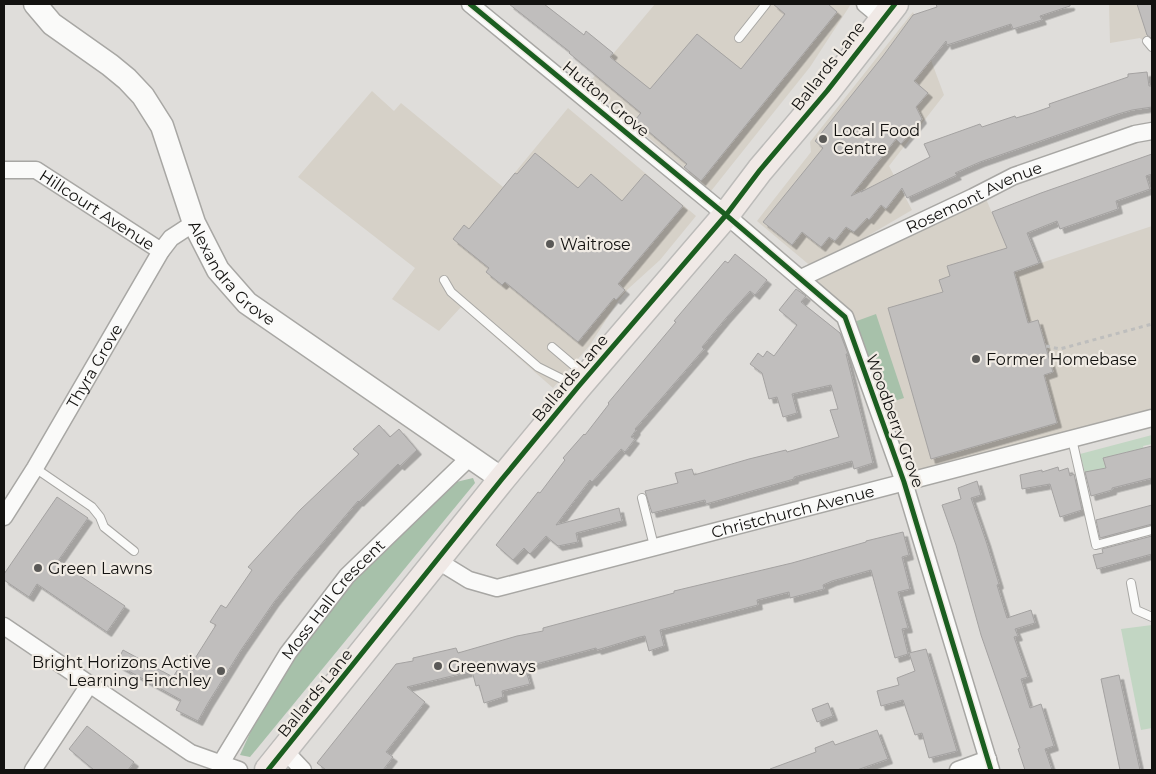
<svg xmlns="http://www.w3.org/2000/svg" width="1156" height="774" viewBox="0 0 1156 774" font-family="Montserrat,sans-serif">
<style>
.built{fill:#d6d1c8}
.green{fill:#c2d6c3}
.forest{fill:#a7c1aa}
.building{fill:#c0bebd;stroke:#a4a2a1;filter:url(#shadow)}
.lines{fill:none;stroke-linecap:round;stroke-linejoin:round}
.lane-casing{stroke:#a8a7a4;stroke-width:10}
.street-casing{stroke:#a8a7a4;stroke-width:19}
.secondary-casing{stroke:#a8a7a4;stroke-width:25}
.primary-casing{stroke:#bcbbb9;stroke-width:29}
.path{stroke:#bebebd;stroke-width:3;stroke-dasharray:4 4;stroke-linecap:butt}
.lane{stroke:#fafaf9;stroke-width:8}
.street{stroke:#fafaf9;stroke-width:16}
.secondary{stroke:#fafaf9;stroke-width:22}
.primary{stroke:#f0e9e6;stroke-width:26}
.cycleway-casing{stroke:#f0ebe4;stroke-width:8}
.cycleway{stroke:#1b5e20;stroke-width:5}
.poi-dot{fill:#5a5957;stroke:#f0ebe4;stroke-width:2}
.labels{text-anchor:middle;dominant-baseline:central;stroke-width:4.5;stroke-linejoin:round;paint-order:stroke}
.street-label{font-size:16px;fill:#131210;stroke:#f0ebe4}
.poi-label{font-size:16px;fill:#131210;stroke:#f0ebe4;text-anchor:start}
</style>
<defs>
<filter id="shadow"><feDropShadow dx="4.5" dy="4.5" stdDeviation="0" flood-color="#0004"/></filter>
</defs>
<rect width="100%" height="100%" fill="#dfddda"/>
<g class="built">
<path d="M655,4h196l-41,63 -99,124 -124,-106z"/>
<path d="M1109,4h43v44l-12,-10 -30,5z"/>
<path d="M913,12l31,83 -55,71 23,44 -99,58 -56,-47 54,-69 -1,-10z"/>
<path d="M372,91l22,20 7,-8 102,84 65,-79 128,108 -36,44 -32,29 -10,12 -28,44 -37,43 -92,-81 -22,24 -47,-32 23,-31 -117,-91z"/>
<path d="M986,199l31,72 135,-45v190l-248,66 -60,-166 -43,-38 119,-47z"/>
</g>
<g class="green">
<path d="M1152,435v9l-9,2 3,10 -19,-4 -23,6 2,10 -21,5 -5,-19z"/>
<path d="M1152,625v103l-11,2 -20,-101z"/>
</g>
<g class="forest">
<path d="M876,314l28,84 -22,7 -28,-83z"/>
<path d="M473,478l2,5 -225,274 -10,-2 22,-48 51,-81 49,-54 61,-61 33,-29z"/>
</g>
<g class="building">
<path d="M509,4h35l40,31 2,-4 27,22 -3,4 40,32 47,-55 44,35 44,-55 -12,-10h55l9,8 -136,169 -17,-14 3,-3 -52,-44 6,-7 -72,-60 1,-1z"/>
<path d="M936,4h134v2l-30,10 2,4 -29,9 -2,-5 -64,21 -1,-4 -32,40 14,12 -12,14 6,12 -21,25 -5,-5 -45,57 13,-6 -3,2 69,-35 -6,-13 56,-20 2,3 33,-11 1,2 17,-5 17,-6 -1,-3 79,-27v-3l19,-2 2,14h3v21l-20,3 -14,4 -138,48 -25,11 2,2 -50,23 -5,-10 -16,21 -5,-4 -12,15 -2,-2 -13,14 -8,-5 -11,14 -6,-4 -8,10 -19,-15 -10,13 -29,-23 60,-74 -8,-7 68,-85 30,-41 24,-8z"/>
<path d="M1137,4h15v35l-5,-4z"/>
<path d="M535,153l43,35 13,-14 31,27 23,-27 38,32 -65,78 7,6 -9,10 -2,-2 -36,44 -73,-60 -3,3 -16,-13 3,-4 -36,-29 11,-14 5,4 46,-56 2,1z"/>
<path d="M1152,154v20l-6,2 4,13 -34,12 2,8 -58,20 -3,-8 -30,12 12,30 -25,9 14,51 10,-3 15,52 -9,3 13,48 -126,36 -43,-151 55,-16 -4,-12 11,-4 -3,-10 60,-18 -15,-36 49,-19z"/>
<path d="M735,254l32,26 -12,15 -5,-4 -24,27 -24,29 2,2 -69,80 1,1 -5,7 4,2 -10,13 -4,-3 -29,33 -2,-2 -34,45 63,-17 3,13 -46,12 2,9 -20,4 -12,-10 -16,18 -6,-6 -11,12 -17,-15 42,-53 2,1 25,-33 -2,-2 21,-24 1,1 24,-31 -1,-1 68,-81 -2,-1 51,-60 3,2z"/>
<path d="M796,289l10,7 -5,6 39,31 8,21h-2l27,109 -19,6 -2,-8 -58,16v2l-88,25 -1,-4 -53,13 -7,-22 33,-8 -3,-10 17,-4 2,6 55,-16 37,-9 1,2 52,-15 -9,-27 8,-1 -7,-24 -39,9 5,19 -14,4 -6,-20 -8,2 -7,-26 -12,-9 8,-11 5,4 4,-6 7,5 23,-31 -18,-15z"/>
<path d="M379,425l11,12 9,-8 18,21 -17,16 -2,-2 -39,38 -1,-1 -61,72 -23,29 -33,48 -33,53 -10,18 -22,-11 5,-10 -65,-36 7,-14 50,27 14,-22 7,5 22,-35 -6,-3 11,-17 5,3 26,-38 -4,-3 52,-57 59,-56 -6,-5z"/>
<path d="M1152,446v32l-40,10v2l-21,6 -6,-24 21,-4 -3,-10z"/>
<path d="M1058,467l1,4 9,-3 2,8 4,-2 8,36 -22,7 -10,-33 -28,5 -2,-14 22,-5v2z"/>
<path d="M977,481l4,14 -10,3 15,43 13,43 -2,1 10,33 24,-8 4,13 -20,6 3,7 -4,1 14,40 -7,2 9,29 11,-4 13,42 -9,3 7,21h-27l-7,-21 2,-1 -39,-113 -25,-90 -14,-40 19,-6 -3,-11z"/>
<path d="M57,497l31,21 -30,43 67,45 -18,26 -70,-48 -8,13 -25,-17v-6z"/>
<path d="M1152,505v19l-52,14 -4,-18z"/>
<path d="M903,532l6,23 -7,2 8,32 -12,3 10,36 -6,1 6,25 -13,4 -24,-88 -39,11 -9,4 1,4 -34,9 -1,-6 -32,8 1,5 -98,25 4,16 -15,5 -4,-15 -5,1 -43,13 -1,-2 -71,19 5,17 -28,7 1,6 -19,6 -5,-18 -3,1 -4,-15 -65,16 18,15 -39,50 7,5 -10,13h-57l-9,-7 79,-99 17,-3v-3l43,-10 2,5 59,-17 26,-5v-3l131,-35v-2l118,-28 74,-21v-1z"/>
<path d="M1152,536v18l-55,15 -4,-14 10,-2 -1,-4z"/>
<path d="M926,649l31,102 -28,7 -7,-25 -7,2 -12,-35 -22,6 -4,-15 22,-6 -2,-7 18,-7 -6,-18z"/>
<path d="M1119,675l21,95h-20l-19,-91z"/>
<path d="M828,703l5,13 -16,6 -5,-13z"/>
<path d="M87,726l47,36 -6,8h-34l-25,-21z"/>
<path d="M877,730l11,29 -31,11h-87v-1l46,-17 -1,-4 18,-7 2,4z"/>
</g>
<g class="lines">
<defs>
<g id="lane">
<path d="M739,38l27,-34"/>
<path d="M1147,41l5,6"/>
<path d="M444,280l7,12 87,75 36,18"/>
<path d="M552,347l33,28"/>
<path d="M1072,439l24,106 56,-15"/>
<path d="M35,468l57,39 8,10 4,10 30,24"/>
<path d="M642,498l12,48"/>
<path d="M1131,583l5,27 16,7"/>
</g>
<g id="street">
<path d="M470,4l256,211 119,102 59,165 87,288"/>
<path d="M865,4l17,14"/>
<path id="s1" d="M4,170h32l125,81"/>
<path id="s2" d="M801,278l172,-81 41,-21 121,-42 17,-3"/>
<path id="s3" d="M4,517l31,-49 126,-217 10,-13 23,-15"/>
<path id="s4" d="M438,561l31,19 28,8 655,-170"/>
<path d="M4,626l187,127 48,17"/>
<path d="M285,751l18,19"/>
<path id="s5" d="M221,763l67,-110 59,-77 123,-119"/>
<path d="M33,770l56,-85"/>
<path d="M958,770l30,-11"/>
</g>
<g id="secondary">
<path id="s6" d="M35,4l17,20 58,41 17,14 16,17 19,30 32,97 24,47 29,33 255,176"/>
</g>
<path id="primary" d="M268,770l234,-291 76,-92 148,-172 34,-45 67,-79 68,-87"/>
</defs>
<use href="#lane" class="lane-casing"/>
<use href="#street" class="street-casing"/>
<use href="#secondary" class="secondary-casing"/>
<use href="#primary" class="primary-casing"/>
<path class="path" d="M1046,346l14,3 92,-25"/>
<use href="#lane" class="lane"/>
<use href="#street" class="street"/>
<use href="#secondary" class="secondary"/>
<use href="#primary" class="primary"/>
<defs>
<g id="cycleway">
<path d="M470,4l256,211 119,102 59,165 87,288"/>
<path d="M268,770l234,-291 76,-92 148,-172 34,-45 67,-79 68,-87"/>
</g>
</defs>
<use href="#cycleway" class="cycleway-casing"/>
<use href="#cycleway" class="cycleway"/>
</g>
<g class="poi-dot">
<circle cx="823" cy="139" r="5"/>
<circle cx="550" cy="244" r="5"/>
<circle cx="976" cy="359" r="5"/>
<circle cx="38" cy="568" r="5"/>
<circle cx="438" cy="666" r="5"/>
<circle cx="221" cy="671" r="5"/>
</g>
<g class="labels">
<g class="street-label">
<text transform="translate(828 66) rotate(-52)">Ballards Lane</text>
<text transform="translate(606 99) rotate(40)">Hutton Grove</text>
<text stroke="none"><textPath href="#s2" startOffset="191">Rosemont Avenue</textPath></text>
<text stroke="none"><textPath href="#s1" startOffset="105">Hillcourt Avenue</textPath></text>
<text stroke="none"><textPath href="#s6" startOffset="344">Alexandra Grove</textPath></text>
<text stroke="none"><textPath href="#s3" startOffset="176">Thyra Grove</textPath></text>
<text transform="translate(570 378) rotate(-50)">Ballards Lane</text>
<text transform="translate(895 421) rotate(70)">Woodberry Grove</text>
<text stroke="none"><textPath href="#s4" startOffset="371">Christchurch Avenue</textPath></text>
<text stroke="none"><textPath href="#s5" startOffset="199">Moss Hall Crescent</textPath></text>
<text transform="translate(315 693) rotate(-51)">Ballards Lane</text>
</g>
<g class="poi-label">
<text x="833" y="130">Local Food<tspan x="833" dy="18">Centre</tspan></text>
<text x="560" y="244">Waitrose</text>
<text x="986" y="359">Former Homebase</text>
<text x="48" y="568">Green Lawns</text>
<text x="211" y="662" text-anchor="end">Bright Horizons Active<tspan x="211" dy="18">Learning Finchley</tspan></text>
<text x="448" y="666">Greenways</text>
</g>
</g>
<rect width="1156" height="774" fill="none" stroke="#131210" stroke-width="10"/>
</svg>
